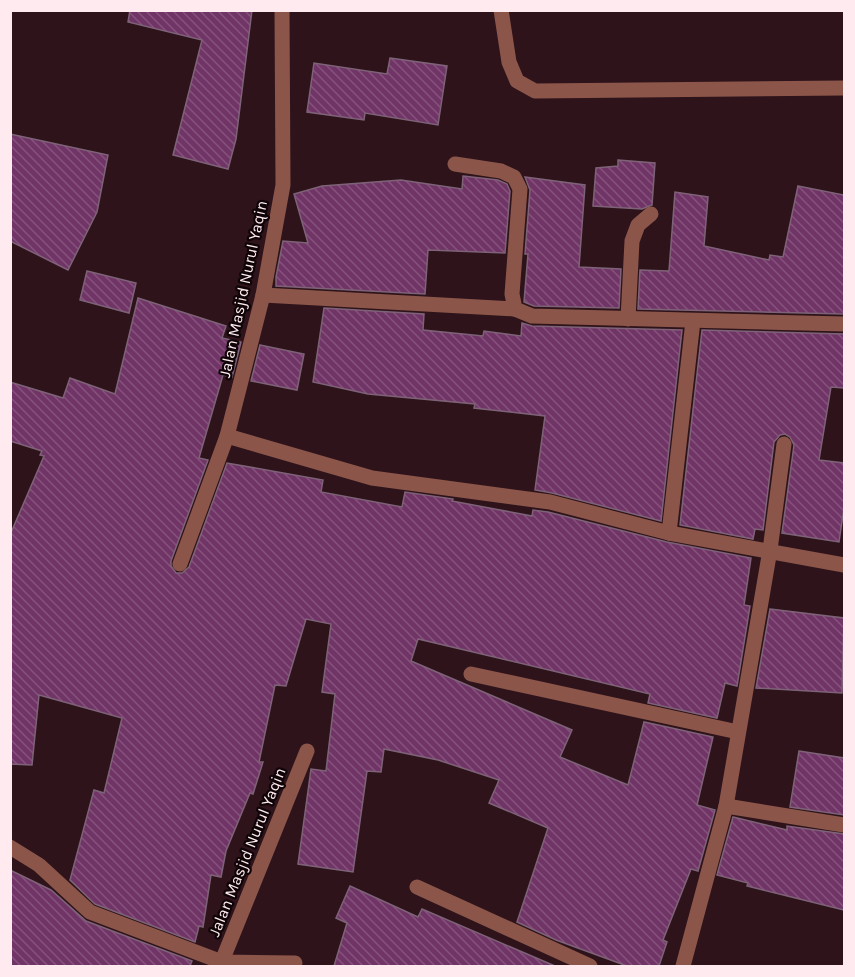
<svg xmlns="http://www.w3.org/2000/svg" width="855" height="977" viewBox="0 0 855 977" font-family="Karla,sans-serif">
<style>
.building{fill:url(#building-back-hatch);stroke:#7e6378;stroke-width:1.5}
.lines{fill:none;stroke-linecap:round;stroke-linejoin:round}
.minor{stroke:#8b5649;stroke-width:15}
.labels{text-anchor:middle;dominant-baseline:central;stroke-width:4.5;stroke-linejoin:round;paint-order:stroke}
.street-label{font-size:16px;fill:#ffebef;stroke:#0f0407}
</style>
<defs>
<pattern id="building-back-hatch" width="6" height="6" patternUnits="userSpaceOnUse" patternTransform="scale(1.5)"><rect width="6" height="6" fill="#703566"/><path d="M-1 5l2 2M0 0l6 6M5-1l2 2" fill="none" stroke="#85527c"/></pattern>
</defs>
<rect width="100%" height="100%" fill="#2e131b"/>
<g class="building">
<path d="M130,10h122l-16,129 -8,30 -55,-14 29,-115 -74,-18z"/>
<path d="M390,58l57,8 -9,59 -73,-12 -1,7 -57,-8 7,-49 73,11z"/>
<path d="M10,134l98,21 -11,57 -29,58 -58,-29z"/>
<path d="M618,160l37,3 -3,42 -10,4 -49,-3 3,-38 22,-2z"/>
<path d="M463,176l35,4 9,4 3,7 -5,62 -77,-3 -3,44 -149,-8v-9l7,-36 25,2 -14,-49 28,-8 79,-6 61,9z"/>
<path d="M525,177l60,8 -6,82 42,2 -2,39 -85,-2 -10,-4 4,-48h-3l5,-64z"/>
<path d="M798,186l46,9v119l-206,-5 2,-39 29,1 6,-79 33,5 -4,49 65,14 1,-5 13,2z"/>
<path d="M87,271l49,12 -7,30 -49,-13z"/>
<path d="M138,298l88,28 -4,12 19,4 -9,35 -9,-2 -24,83 9,2 -37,101v5l5,7h6l7,-6 38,-104 96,17 -2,12 81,15 3,-15 48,7 -1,2 80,15 1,-6 15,2 119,30 84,16 -7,47 6,1 -13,80 -12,-3 -8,35 -69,-15 2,-9 -232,-55 -7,22 161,69 -12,27 68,28 16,-63 69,15 -16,68 18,5 -17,61 -7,-2 -28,71 4,2 -8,24h-32l-71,-26 -39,-18 31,-94 -59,-25 10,-23 -61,-20 -54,-11 -3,23 -14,-1 -14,101 -55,-8 13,-95 15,2 9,-77 -13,-2 9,-68 -25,-5 -20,67 -11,-1 -16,77h4l-10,32 -3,-1 -24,58 -5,26 -10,-2 -8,52 -4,-1 -4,16 -100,-38 -25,-24 24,-90 10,3 18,-75 -83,-23 -7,70 -22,-1v-229l34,-79 -4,-1 2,-4 -32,-10v-59l53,16 7,-20 45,16z"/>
<path d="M324,308l100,6 -1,16 60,6 1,-5 37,5 1,-13 10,3 150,4 -21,191 -109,-28 -17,-3 10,-74 -71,-8 1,-4 -107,-10 -55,-12z"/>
<path d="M702,330l142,4v54l-13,-1 -12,73 25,3v45l-5,34 -57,-9 12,-88 -4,-8 -5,-3 -5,1 -6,7 -11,88 -8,-1 -2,10 -73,-14z"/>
<path d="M260,345l44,9 -7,36 -46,-9z"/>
<path d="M770,609l74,9 -2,75 -86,-5z"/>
<path d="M799,751l45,7v57l-54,-8z"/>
<path d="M733,817l54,13v-4l57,8v76l-97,-24 1,-3 -31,-8z"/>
<path d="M10,870l41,20 35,31 106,40 -2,5h-180z"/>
<path d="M350,886l68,31 4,-8 133,57h-221l13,-43 -11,-5z"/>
</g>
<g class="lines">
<g class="minor">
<path d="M501,10l8,52 8,19 18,10 309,-3"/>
<path d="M455,164l46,7 13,6 6,12 -8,105 3,15 17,7 312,8"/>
<path d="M263,295l252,14"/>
<path d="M628,319l4,-78 6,-16 13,-11"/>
<path d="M227,436l145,42 178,24 119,31 175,32"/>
<path d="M669,533l24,-212"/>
<path d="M180,564l47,-128 36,-141 20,-110 -1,-175"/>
<path d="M471,674l267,58"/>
<path d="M726,806l118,19"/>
<path d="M10,847l29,18 51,47 132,50 73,1"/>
<path d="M417,887l173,79"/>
<path d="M220,966l87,-215"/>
<path d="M683,966l43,-160 44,-256 14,-106"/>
</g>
</g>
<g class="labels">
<g class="street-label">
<text transform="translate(243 289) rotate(-78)">Jalan Masjid Nurul Yaqin</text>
<text transform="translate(247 852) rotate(-68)">Jalan Masjid Nurul Yaqin</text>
</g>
</g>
<rect width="855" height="977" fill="none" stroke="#ffebef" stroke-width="24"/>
</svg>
